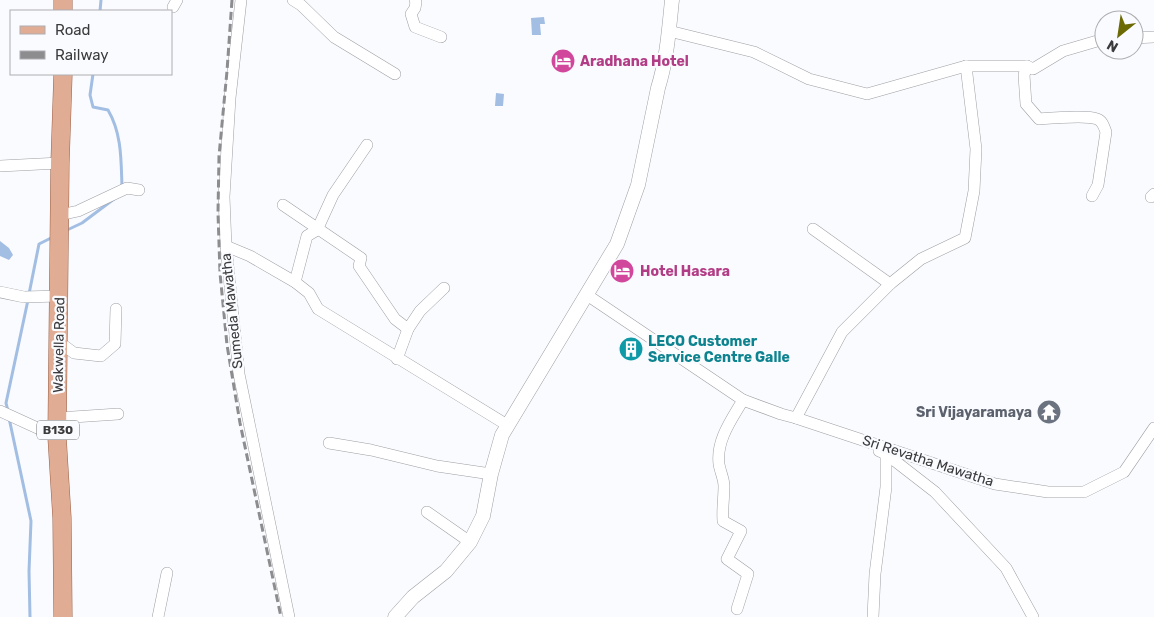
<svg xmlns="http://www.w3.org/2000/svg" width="1154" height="617" viewBox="0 0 1154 617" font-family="Rubik,sans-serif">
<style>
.water{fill:#a3bee3}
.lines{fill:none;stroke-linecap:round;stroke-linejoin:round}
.stream{stroke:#a3bee3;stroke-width:3}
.minor-casing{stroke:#9e9fa4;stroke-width:12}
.tertiary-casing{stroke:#9e9fa4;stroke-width:15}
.primary-casing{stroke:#996047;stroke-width:19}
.minor{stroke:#fff;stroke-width:11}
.tertiary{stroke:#fff;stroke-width:14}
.primary{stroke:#e0ac94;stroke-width:18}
.rail{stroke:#8d8d90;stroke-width:3;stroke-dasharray:8 4;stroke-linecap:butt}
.labels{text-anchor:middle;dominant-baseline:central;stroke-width:4.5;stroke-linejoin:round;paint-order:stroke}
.shield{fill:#fafbfe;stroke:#747577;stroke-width:1}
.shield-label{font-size:12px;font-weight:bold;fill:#3b3b3d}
.hotel-label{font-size:14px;font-weight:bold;fill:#b23c85;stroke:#fafbfe;text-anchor:start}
.street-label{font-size:14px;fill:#3b3b3d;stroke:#fafbfe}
.culture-label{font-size:14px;font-weight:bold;fill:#0d838f;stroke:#fafbfe;text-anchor:start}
.worship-label{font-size:14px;font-weight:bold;fill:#5b616d;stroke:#fafbfe;text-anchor:end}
</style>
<rect width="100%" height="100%" fill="#fafbfe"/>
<g class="water">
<path d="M544,17l1,7h-5l1,11h-9l-1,-17z"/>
<path d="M496,93l8,1 -1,12h-8z"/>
<path d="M0,241l9,7 4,7 -4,5 -9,-4z"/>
</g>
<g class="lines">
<g class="stream">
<path d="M100,11l1,-11"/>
<path d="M93,74l-3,21 3,12 15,3c14,24 13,50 14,77"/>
<path d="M65,231l17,-8 32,-24"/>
<path d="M29,294l10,-50 14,-7"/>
<path d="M8,411l-2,-8 22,-103"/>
<path d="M9,418l22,103 -2,50 1,46"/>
</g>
<defs>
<g id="minor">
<path d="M241,0l-11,98 -6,99 2,49 13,128 50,243"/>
<path d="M293,0l8,5 33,32 61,37"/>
<path d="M415,0l1,2 -1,6 -4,6 4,13 26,10"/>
<path d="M173,7l4,-7"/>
<path d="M669,31l85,21 55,27 58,15 99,-28h61l6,3 30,-18 41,-12"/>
<path d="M1134,38l20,-1"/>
<path d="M1027,66l-3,9 2,29 13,15c13,-1 48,-4 58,0 6,2 7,8 9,13l-8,53 -6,11"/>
<path d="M0,166l60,-3"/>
<path d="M1151,197l3,-3"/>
<path d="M283,205l78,53 -2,8 36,53 13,10"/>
<path d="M60,215l18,-4 49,-23 12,2"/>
<path d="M813,229l77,55"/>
<path d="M226,246l24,10 45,26 14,11 9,16 189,116"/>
<path d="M295,282l12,-46 10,-6 16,-35 34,-50"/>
<path d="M0,292l24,5 35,-1"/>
<path d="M587,295l156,105 38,14 15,4 199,66 53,8h36l40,-20 30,-44"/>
<path d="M59,342l15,11 27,3 14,-12 1,-35"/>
<path d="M397,359l11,-30 12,-18 24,-23"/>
<path d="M0,411l57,26"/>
<path d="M58,418l60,-4"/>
<path d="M796,418l46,-86 48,-48 31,-25 44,-21 9,-47 2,-42 -10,-83"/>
<path d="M329,443l42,7 66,16 54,8"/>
<path d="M879,451l7,3 49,38 71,76 27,49"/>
<path d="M427,512l43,30"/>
<path d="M737,609l11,-35 -21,-15 14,-28 -18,-10c-1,-12 1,-23 1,-35 0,-7 -4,-15 -5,-22 -3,-24 13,-45 24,-64"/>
<path d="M158,617l9,-44"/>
<path d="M873,617l2,-43 11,-87v-33"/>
</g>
<path id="tertiary" d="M395,617l18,-20 33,-26 24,-29 13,-26 8,-42 11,-39 115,-191 21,-59 20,-97c9,-29 11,-59 14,-88"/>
<g id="primary">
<path d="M63,0v11"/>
<path d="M63,74l-3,89 -3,274 5,81 1,99"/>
</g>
</defs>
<use href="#minor" class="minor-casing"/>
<use href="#tertiary" class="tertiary-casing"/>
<use href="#primary" class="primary-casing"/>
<use href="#minor" class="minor"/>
<use href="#tertiary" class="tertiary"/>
<use href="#primary" class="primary"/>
<path class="rail" d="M232,0l-5,71 -8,85 -1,57 2,60 7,72 13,78 41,194"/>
</g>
<defs>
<symbol id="hotel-disc" viewBox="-11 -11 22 22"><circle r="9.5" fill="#d1479c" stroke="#fafbfe"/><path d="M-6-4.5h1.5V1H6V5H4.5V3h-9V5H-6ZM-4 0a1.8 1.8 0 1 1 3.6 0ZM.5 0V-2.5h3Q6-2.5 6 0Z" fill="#fff"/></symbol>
<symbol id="building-disc" viewBox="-11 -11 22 22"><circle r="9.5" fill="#0f9aa8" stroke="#fafbfe"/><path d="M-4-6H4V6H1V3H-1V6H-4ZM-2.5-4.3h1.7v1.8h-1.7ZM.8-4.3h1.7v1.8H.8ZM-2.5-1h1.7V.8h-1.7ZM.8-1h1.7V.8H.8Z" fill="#fff"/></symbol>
<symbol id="temple-disc" viewBox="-11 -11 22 22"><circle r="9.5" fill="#6b7280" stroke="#fafbfe"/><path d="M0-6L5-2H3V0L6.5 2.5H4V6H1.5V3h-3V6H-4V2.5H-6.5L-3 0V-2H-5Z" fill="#fff"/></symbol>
</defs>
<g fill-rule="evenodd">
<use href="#hotel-disc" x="549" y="47" width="28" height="28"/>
<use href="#hotel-disc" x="608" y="257" width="28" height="28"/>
<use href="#building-disc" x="617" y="335" width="28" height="28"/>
<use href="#temple-disc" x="1035" y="398" width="28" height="28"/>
</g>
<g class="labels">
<rect class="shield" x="37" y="420.5" width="42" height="19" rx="4"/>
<g class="shield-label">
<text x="58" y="430">B130</text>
</g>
<g class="hotel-label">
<text x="580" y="61">Aradhana Hotel</text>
<text x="640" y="271">Hotel Hasara</text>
</g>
<g class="street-label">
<text transform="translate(232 311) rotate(-96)">Sumeda Mawatha</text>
<text transform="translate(59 345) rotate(-89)">Wakwella Road</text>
<text transform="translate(928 461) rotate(18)">Sri Revatha Mawatha</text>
</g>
<g class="culture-label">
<text x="648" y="341">LECO Customer<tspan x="648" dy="16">Service Centre Galle</tspan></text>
</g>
<g class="worship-label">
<text x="1032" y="412">Sri Vijayaramaya</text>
</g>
</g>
<rect x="10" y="10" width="162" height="65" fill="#fafbfe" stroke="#aeaeb1"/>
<rect x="20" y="26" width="25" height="8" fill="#e0ac94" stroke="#aeaeb1"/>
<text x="55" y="35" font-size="15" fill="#3b3b3d">Road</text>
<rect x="20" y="51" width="25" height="8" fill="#8d8d90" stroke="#aeaeb1"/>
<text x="55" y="60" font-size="15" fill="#3b3b3d">Railway</text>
<g transform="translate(1119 35) rotate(210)"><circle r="24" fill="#fafbfe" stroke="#aeaeb1"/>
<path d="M0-4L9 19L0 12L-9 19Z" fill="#6c6a05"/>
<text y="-8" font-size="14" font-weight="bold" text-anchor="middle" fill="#3b3b3d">N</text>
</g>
</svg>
